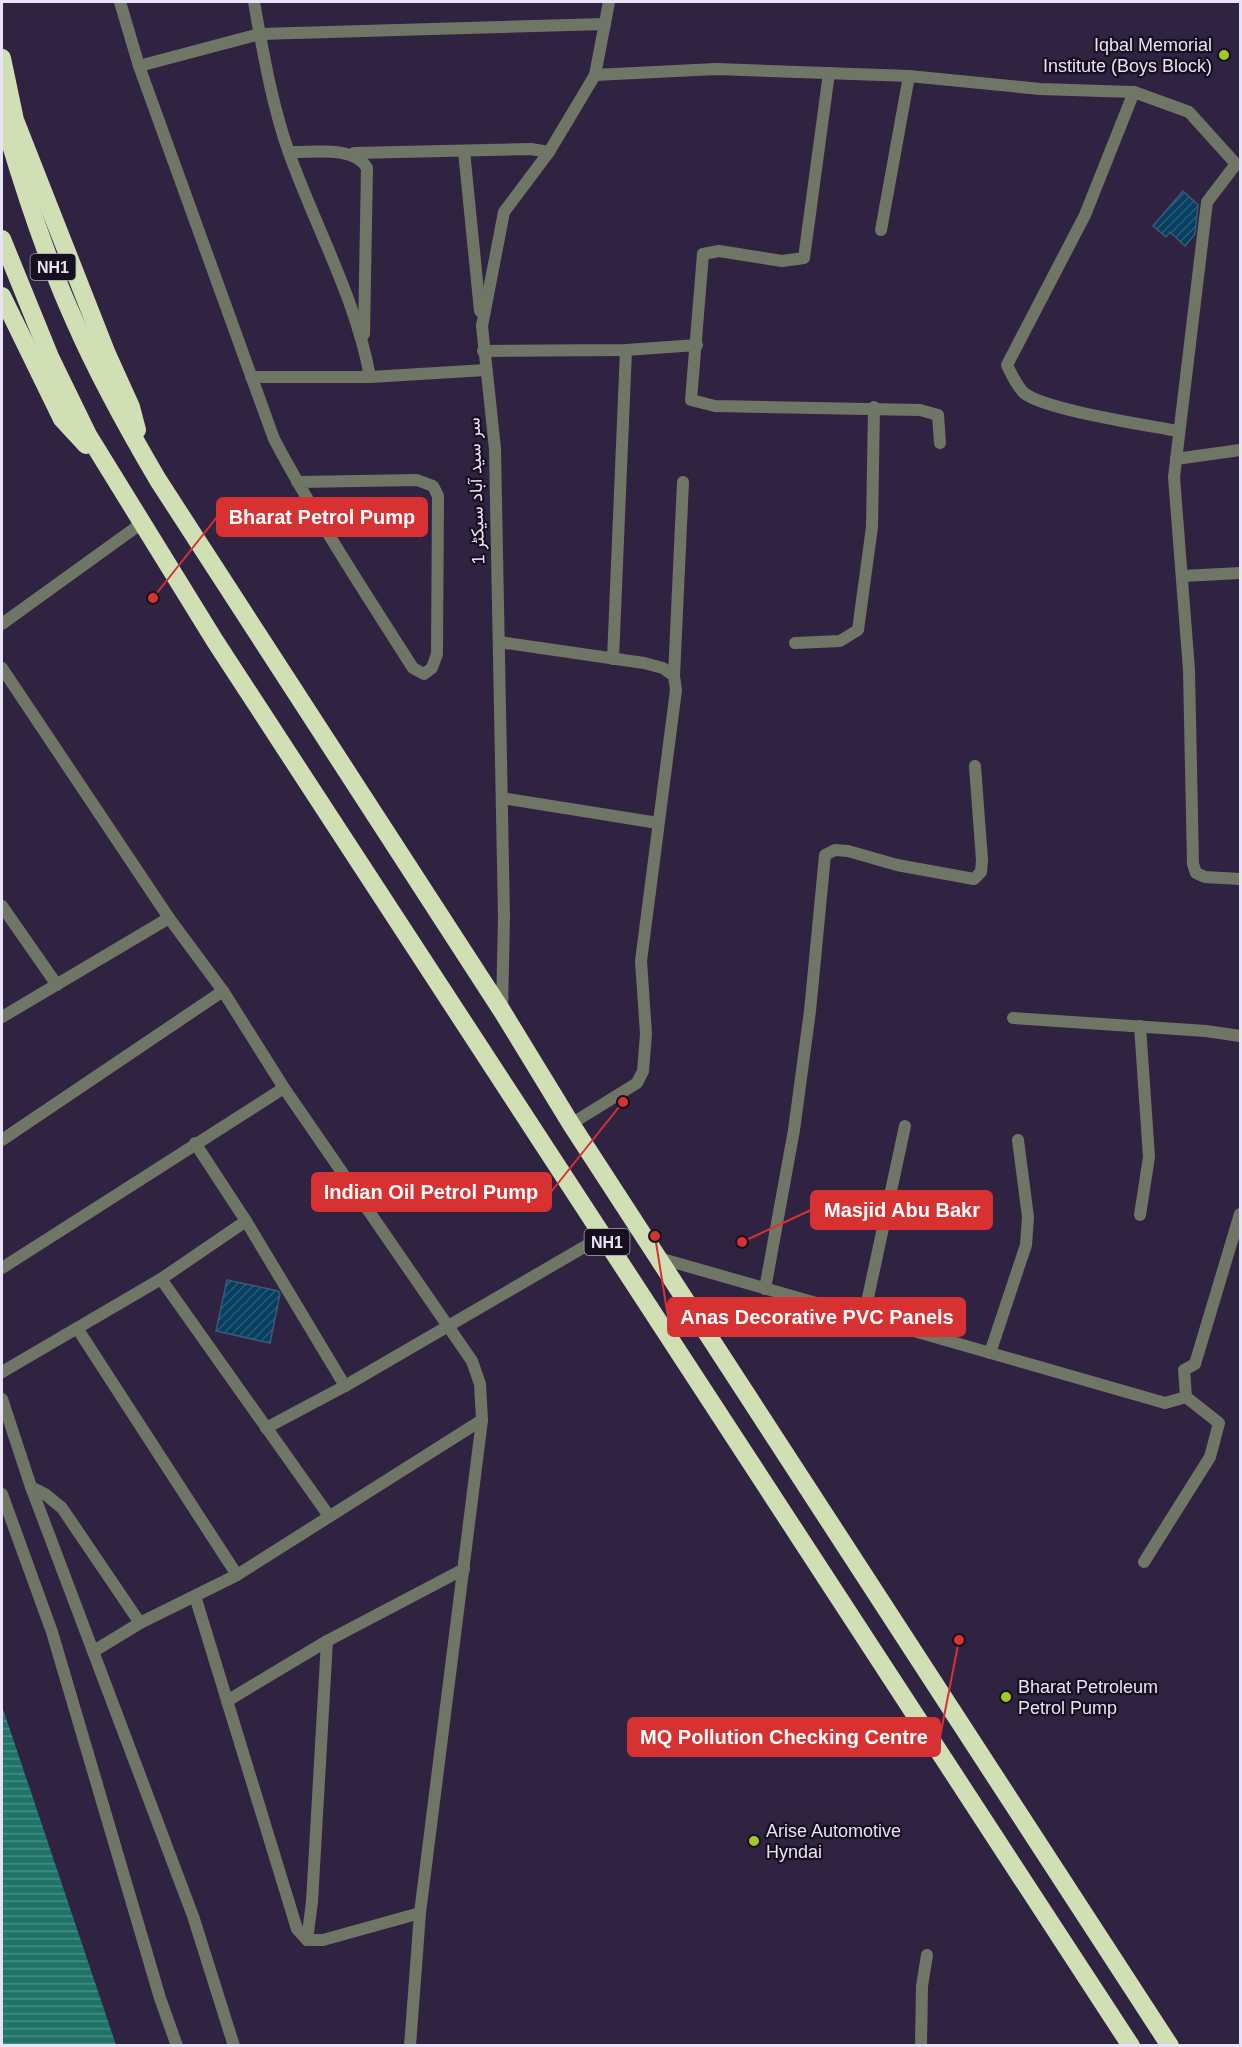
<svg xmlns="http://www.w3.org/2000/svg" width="1242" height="2047" viewBox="0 0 1242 2047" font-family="Helvetica,Vazirmatn,sans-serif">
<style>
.water{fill:url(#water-rules)}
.building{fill:url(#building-hatch);stroke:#3a5b75;stroke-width:1.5}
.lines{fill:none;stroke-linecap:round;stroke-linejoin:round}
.street{stroke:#707665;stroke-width:12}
.highway{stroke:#d1dfb5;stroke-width:18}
.poi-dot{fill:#a3c926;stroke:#16101e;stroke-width:2}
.labels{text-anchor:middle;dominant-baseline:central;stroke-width:4.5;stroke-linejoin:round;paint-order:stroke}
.shield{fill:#16101e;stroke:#aaa3b6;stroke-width:1.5}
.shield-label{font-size:16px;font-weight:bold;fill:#eae2f7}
.poi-label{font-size:18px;fill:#eae2f7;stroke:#16101e;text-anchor:start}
.street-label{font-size:18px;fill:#eae2f7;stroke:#16101e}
.leader{fill:none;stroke:#d73132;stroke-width:2}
.callout-dot{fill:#d73132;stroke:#16101e;stroke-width:2}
.callout{fill:#d73132;stroke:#d73132;stroke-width:2}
.callout-label{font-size:20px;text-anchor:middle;font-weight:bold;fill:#fff}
</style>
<defs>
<pattern id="water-rules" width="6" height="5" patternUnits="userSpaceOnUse" patternTransform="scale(1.5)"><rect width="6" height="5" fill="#1f7368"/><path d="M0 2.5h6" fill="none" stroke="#4b8d86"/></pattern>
<pattern id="building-hatch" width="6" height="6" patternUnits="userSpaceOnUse" patternTransform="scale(1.5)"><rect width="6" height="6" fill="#063e60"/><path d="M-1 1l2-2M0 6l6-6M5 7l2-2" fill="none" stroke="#2a5a78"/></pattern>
</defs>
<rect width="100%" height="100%" fill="#302342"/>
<path class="water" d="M2,1706l114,339h-114z"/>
<g class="building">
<path d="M1183,191l15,14 -3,29 -10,12 -15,-14 -4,5 -13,-11z"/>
<path d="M227,1280l51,11 2,3 -10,49 -54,-12z"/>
</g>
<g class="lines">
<g class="street">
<path d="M120,2l19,64 135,373c42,79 91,154 139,229l11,6 8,-6 5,-14 1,-158 -5,-10 -16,-6 -120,2"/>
<path d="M254,2c9,50 18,103 35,151 27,75 67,146 81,224"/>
<path d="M139,66l121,-32 345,-10"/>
<path d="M829,73l-25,185 -22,3 -63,-10 -16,3 -12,146 24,6 205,4 18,5 2,28"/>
<path d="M595,75l121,-6 193,7 131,13 94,3 55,20 47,52 -29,38 -33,275 15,193 4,194 3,9 9,4 35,2"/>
<path d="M1134,92l-49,123 -78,150c5,10 9,20 17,28 21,17 123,32 154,38"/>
<path d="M464,151l16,160"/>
<path d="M289,152c23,1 65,-7 78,16l-3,166"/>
<path d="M354,153l177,-4 18,3"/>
<path d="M881,230l28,-154"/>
<path d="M483,351l143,-1 71,-5"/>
<path d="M251,377h119l116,-7"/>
<path d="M1176,459l64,-9"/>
<path d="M1183,576l57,-3"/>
<path d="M2,624l140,-101"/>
<path d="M499,642l145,21 19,5 11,8 2,14 -35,271 5,73 -3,37 -6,12 -66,41"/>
<path d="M795,643l45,-2 18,-11 14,-103 2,-120"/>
<path d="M613,659l13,-309"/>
<path d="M2,668l167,250 54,73 61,97 188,273 8,23 2,36 -62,493 -10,133"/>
<path d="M674,676l9,-194"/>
<path d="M502,798l156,25"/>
<path d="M2,906l55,79"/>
<path d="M502,1010l2,-93 -9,-468 -13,-123 22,-114 45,-60 46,-77 14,-73"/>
<path d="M2,1017l167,-99"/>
<path d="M1013,1018l193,13 34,5"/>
<path d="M1140,1026l9,131 -9,58"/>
<path d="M2,1140l221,-149"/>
<path d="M195,1143l51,78 99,165"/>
<path d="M659,1258l506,145 21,-6"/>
<path d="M2,1268l282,-180"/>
<path d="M161,1279l168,237"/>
<path d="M765,1289l29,-159 16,-119 15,-156 10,-5 13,1 49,14 77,14 7,-7 1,-12 -7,-94"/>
<path d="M864,1316l41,-190"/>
<path d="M77,1328l160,247"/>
<path d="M990,1353l36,-108 2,-28 -10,-77"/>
<path d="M2,1372l159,-93 85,-58"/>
<path d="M2,1399l29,88 162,429 41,130"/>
<path d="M266,1428l79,-42 258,-150"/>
<path d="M31,1487l14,7 17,14 78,115"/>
<path d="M2,1494l50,138 108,366 17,48"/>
<path d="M1144,1562l66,-105 9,-34 -33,-26 -2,-27 11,-6 45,-150"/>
<path d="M195,1596l102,333 10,11h16l97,-27"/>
<path d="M94,1651l46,-28 97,-48 245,-155"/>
<path d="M227,1701l100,-60 137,-72"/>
<path d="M307,1940l5,-38 15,-261"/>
<path d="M921,2046l1,-60 5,-31"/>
</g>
<g class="highway">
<path d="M2,58l13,62 92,234 24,53 6,23"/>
<path d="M2,115c20,69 43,141 73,207 24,55 53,107 83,158l344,531 69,113 599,922"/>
<path d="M2,239l48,118 38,78 127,206 916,1405"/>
<path d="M2,296l60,123 24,26"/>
</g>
</g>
<g class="poi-dot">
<circle cx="1224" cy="55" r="6"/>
<circle cx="1006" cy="1697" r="6"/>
<circle cx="754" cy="1841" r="6"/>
</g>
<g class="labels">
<g class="shield">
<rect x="30.5" y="254" width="45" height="26" rx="4.5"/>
<rect x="584.5" y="1229" width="45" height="26" rx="4.5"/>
</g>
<g class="shield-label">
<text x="53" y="267">NH1</text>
<text x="607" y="1242">NH1</text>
</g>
<g class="poi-label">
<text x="1212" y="45" text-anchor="end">Iqbal Memorial<tspan x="1212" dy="21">Institute (Boys Block)</tspan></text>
<text x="1018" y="1687">Bharat Petroleum<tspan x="1018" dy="21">Petrol Pump</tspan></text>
<text x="766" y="1831">Arise Automotive<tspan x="766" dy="21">Hyndai</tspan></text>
</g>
<g class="street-label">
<text transform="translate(476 491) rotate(-92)">سر سید آباد سیکٹر 1</text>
</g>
</g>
<path class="leader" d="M153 598L217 517M623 1102L551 1192M742 1242L811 1210M655 1236L668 1317M959 1640L940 1737"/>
<g class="callout-dot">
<circle cx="153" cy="598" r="6"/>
<circle cx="623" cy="1102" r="6"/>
<circle cx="742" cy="1242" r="6"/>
<circle cx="655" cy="1236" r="6"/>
<circle cx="959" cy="1640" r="6"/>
</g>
<g class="callout">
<rect x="217" y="498" width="210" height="38" rx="6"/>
<rect x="312" y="1173" width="239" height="38" rx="6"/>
<rect x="811" y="1191" width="181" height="38" rx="6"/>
<rect x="668" y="1298" width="297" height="38" rx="6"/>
<rect x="628" y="1718" width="312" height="38" rx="6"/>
</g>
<g class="callout-label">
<text x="322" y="524">Bharat Petrol Pump</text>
<text x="431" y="1199">Indian Oil Petrol Pump</text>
<text x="902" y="1217">Masjid Abu Bakr</text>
<text x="817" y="1324">Anas Decorative PVC Panels</text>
<text x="784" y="1744">MQ Pollution Checking Centre</text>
</g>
<rect width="1242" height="2047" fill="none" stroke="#eae2f7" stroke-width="6"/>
</svg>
